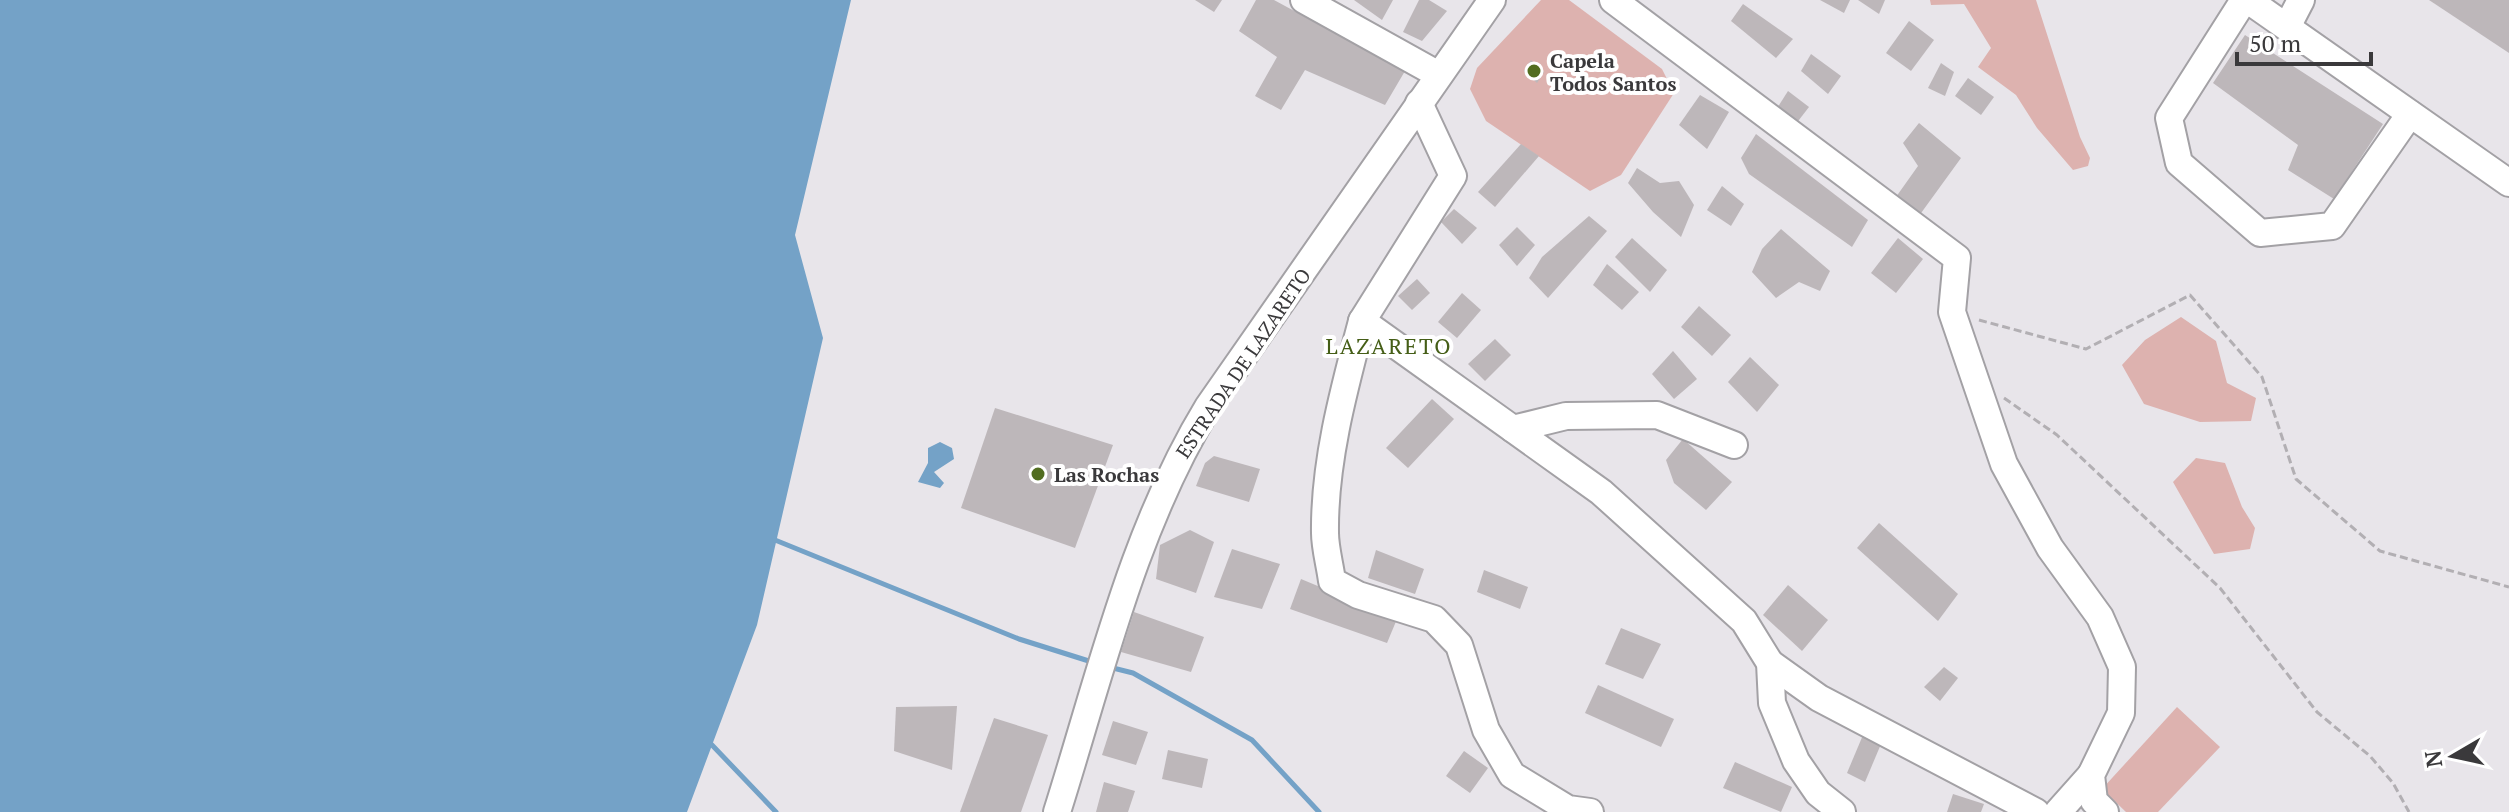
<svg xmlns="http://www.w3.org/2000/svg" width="2509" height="812" viewBox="0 0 2509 812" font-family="'PT Serif',serif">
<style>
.green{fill:#ddb2af}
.water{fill:#74a2c7}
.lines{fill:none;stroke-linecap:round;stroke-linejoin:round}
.stream{stroke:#74a2c7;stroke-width:5}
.building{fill:#bdb7ba}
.minor-casing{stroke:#a3a1a5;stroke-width:30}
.path{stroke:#b2afb3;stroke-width:3;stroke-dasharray:8 4;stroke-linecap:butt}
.minor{stroke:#fff;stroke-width:26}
.poi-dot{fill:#526d20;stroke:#fff;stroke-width:3}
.labels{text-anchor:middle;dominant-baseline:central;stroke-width:8;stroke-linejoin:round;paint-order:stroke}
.poi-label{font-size:20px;font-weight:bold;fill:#3a393b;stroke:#fff;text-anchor:start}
.street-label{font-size:20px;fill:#3a393b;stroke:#fff}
.neighbourhood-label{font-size:22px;letter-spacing:2px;fill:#455e17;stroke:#fff}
</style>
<rect width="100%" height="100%" fill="#e8e5ea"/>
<g class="green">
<path d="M1541,0h28l93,69 12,24 -53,82 -31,16 -104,-70 -16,-32 7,-21z"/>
<path d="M1930,0h106l44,137 10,21 -2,8 -15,4 -36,-42 -21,-33 -38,-28 13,-19 -27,-44 -33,1z"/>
<path d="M2181,317l35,24 11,42 29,15 -5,23 -51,1 -56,-18 -22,-39 23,-25z"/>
<path d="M2196,458l29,5 17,44 13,21 -5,21 -36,5 -41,-72z"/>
<path d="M2177,707l43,40 -62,65h-32l-24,-23z"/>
</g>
<g class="water">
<path d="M0,0h851l-56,235 28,103 -66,287 -70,187h-687z"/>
<path d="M940,442l12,6 2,11 -20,13 10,11 -4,5 -22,-6 10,-19v-15z"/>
</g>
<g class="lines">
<g class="stream">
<path d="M775,540l244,99 73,23"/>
<path d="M1109,667l24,6 119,67 67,72"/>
<path d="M712,745l64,67"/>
</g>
</g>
<g class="building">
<path d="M1195,0h27l-8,12z"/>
<path d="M1256,0h18l131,71 -20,34 -80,-35 -24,40 -26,-14 22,-39 -38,-26z"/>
<path d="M1354,0h39l-11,20z"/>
<path d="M1419,0h10l18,11 -25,30 -19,-9z"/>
<path d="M1820,0h30l-6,13z"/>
<path d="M1858,0h27l-6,14z"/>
<path d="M2429,0h80v53z"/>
<path d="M1743,4l50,35 -17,19 -45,-37z"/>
<path d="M1909,21l25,19 -23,31 -25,-18z"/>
<path d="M2245,35l138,89 -49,75 -46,-29 10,-25 -85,-62z"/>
<path d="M1811,54l30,22 -13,18 -27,-23z"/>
<path d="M1531,60l13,12 -7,11 -13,-12z"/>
<path d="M1941,63l13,9 -9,24 -17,-8z"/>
<path d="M1968,78l26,19 -13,18 -26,-19z"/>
<path d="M1788,91l21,16 -17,22 -20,-13z"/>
<path d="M1700,95l29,17 -22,37 -28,-24z"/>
<path d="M1919,123l42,35 -45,62 -25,-16 27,-38 -15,-23z"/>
<path d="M1756,134l112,86 -16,27 -103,-73 -8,-16z"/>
<path d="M1521,144l18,12 -44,51 -17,-15z"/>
<path d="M1637,168l23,15 19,-2 15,24 -13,32 -28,-25 -25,-29z"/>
<path d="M1722,186l22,18 -13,22 -24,-16z"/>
<path d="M1454,209l23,19 -15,16 -21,-22z"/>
<path d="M1589,216l18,15 -59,67 -19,-20 13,-21z"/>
<path d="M1517,227l18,18 -18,21 -18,-21z"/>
<path d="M1781,229l49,42 -10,20 -21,-9 -23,16 -24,-26 10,-23z"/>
<path d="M1632,238l35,32 -17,22 -35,-35z"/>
<path d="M1898,238l25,21 -27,34 -25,-20z"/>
<path d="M1607,264l32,28 -17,18 -29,-25z"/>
<path d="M1417,279l13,14 -18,17 -14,-14z"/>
<path d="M1462,293l19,17 -24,28 -19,-16z"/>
<path d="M1699,306l32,29 -19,21 -31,-29z"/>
<path d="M1495,339l16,16 -26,26 -17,-17z"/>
<path d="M1673,351l24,28 -23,20 -22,-25z"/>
<path d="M1750,357l29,28 -22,27 -29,-30z"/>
<path d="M1432,399l22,20 -46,49 -22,-20z"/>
<path d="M995,408l118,37 -38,103 -114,-40z"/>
<path d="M1683,439l49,43 -26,28 -32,-27 -8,-23z"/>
<path d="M1214,456l46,13 -11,33 -53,-16 9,-23z"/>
<path d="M1879,523l79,71 -20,27 -81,-73z"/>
<path d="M1190,530l24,12 -18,51 -40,-14 4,-34z"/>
<path d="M1232,549l48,15 -18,45 -48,-12z"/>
<path d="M1376,550l48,19 -9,25 -47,-16z"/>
<path d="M1484,570l44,17 -8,22 -43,-17z"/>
<path d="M1301,579l96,40 -10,24 -97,-34z"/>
<path d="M1788,585l40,35 -26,31 -39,-36z"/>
<path d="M1134,612l70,25 -13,35 -70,-20z"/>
<path d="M1621,628l40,16 -18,35 -38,-15z"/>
<path d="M1944,667l14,11 -18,23 -16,-14z"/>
<path d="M1598,685l76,34 -13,28 -76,-34z"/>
<path d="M957,706l-5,64 -58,-19 2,-44z"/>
<path d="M994,718l54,17 -27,77h-61z"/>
<path d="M1113,721l35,11 -12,33 -34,-10z"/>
<path d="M1863,735l18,9 -16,38 -18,-9z"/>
<path d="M1168,750l40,9 -6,29 -40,-9z"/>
<path d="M1464,751l24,17 -18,25 -24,-17z"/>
<path d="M1735,762l57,25 -11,25 -58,-24z"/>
<path d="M1104,782l31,9 -7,21h-32z"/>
<path d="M1953,794l31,10 -3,8h-34z"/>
</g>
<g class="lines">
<defs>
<g id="minor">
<path d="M1304,0l135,75"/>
<path d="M1613,0l344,258 -5,54 52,152 46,84 50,69 22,50 -1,46 -30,62 3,26 11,11"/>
<path d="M2244,0l-75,118 10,45 81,70 72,-7 78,-112"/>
<path d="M2248,0l261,183"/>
<path d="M2287,27l14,-27"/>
<path d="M1419,103l34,73 -91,145 239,171 143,129 26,42 2,40 24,58 22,32 24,19"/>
<path d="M1362,321c-18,68 -38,141 -37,212 0,15 5,32 7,48l26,14 76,24 25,26 27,85 26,45 56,34 22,3"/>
<path d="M1513,429l53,-13 91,-1 77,30"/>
<path d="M1770,663l49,35 217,114"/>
<path d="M1057,812c43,-136 76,-282 151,-405l284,-407"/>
<path d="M2058,812l33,-37"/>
</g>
</defs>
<use href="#minor" class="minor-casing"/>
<g class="path">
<path d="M1979,320l107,29 104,-54 72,82 34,102 84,72 129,36"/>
<path d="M2004,398l53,37 163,153 97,124 53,44 23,27 16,29"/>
</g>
<use href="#minor" class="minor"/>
</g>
<g class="poi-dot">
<circle cx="1534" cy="71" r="8"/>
<circle cx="1038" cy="474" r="8"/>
</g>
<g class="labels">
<g class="poi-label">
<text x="1550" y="60">Capela<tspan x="1550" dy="23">Todos Santos</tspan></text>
<text x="1054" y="474">Las Rochas</text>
</g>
<g class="street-label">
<text transform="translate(1243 363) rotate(-56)">ESTRADA DE LAZARETO</text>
</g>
<g class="neighbourhood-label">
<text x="1389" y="345">LAZARETO</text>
</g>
</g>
<g transform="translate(2453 756) rotate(261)" stroke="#ffffff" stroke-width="6" paint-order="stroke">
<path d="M0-6L14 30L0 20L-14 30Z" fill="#3a393b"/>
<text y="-12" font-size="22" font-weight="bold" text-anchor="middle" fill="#3a393b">N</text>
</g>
<path d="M2237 52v12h134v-12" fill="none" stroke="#3a393b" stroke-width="4"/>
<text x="2249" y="52" font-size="24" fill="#3a393b" stroke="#ffffff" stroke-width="6" paint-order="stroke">50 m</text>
</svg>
